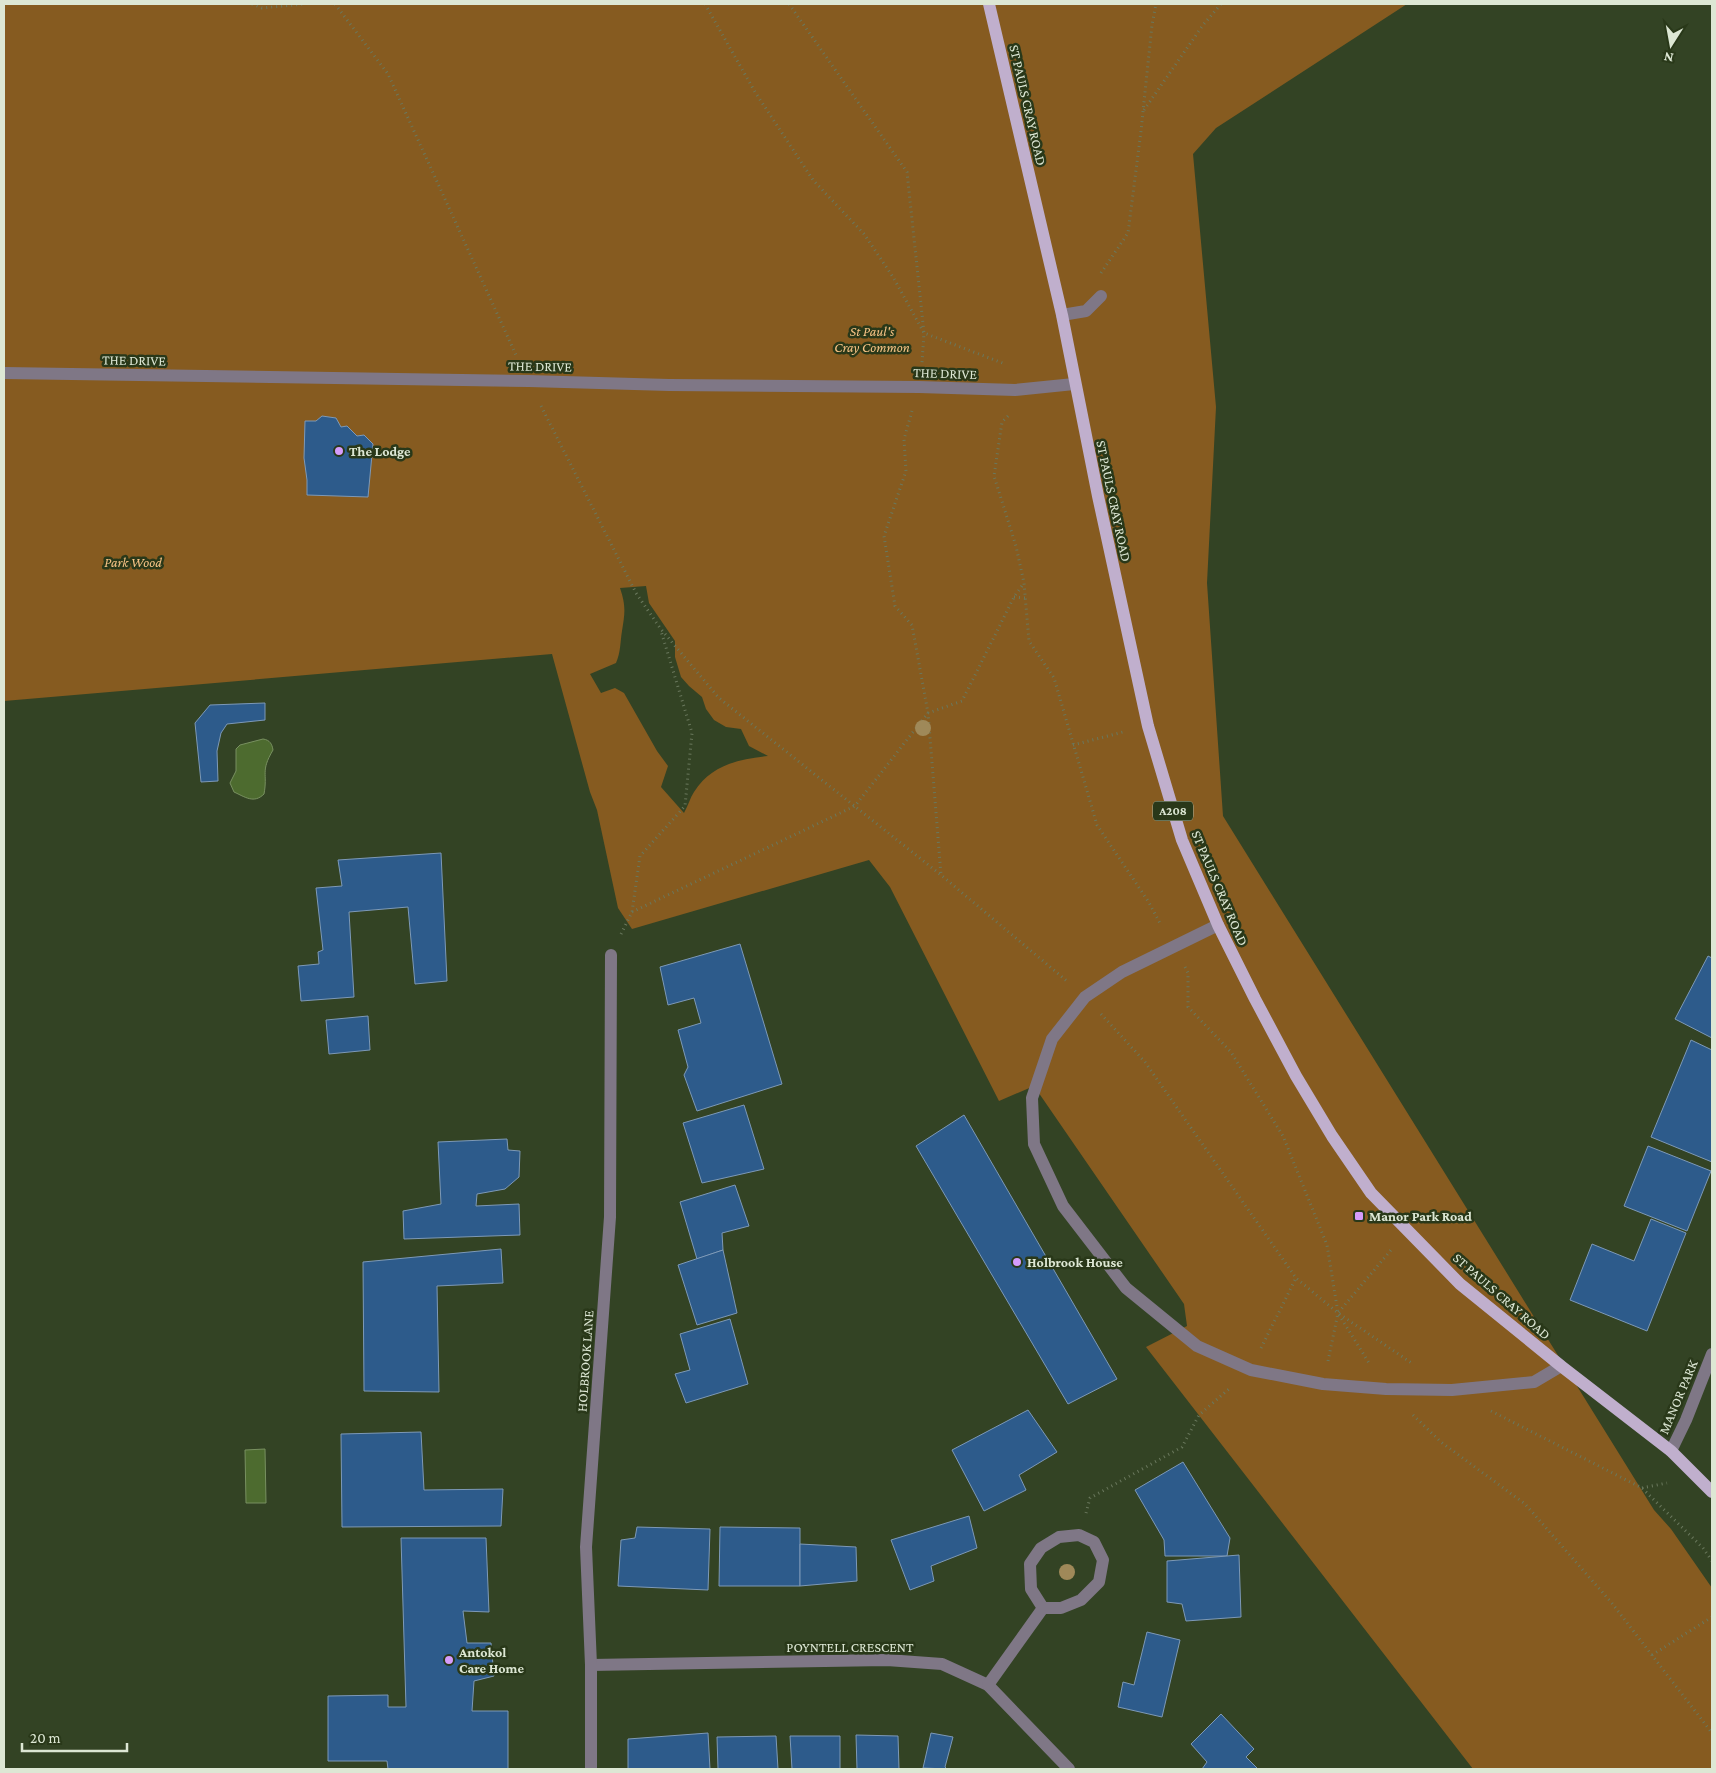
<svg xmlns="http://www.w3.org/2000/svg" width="1716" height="1773" viewBox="0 0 1716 1773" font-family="'Crimson Pro',serif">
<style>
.forest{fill:#865b20;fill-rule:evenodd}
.water{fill:#4d6b2f;stroke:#789060}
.building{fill:#2d5b8b;stroke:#7d99b7}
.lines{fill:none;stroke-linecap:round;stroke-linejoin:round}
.path{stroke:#6a785d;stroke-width:3;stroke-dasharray:1 4;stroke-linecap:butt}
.minor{stroke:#7f7786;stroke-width:12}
.major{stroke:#c0afcd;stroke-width:12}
.tree{fill:#9f8959}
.poi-dot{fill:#d59cfb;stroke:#293819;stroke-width:2}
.labels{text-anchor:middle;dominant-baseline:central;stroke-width:5;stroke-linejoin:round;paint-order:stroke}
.shield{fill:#293819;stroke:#a7b29c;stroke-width:1}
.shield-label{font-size:12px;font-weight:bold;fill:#dde7d4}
.street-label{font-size:14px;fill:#dde7d4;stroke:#293819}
.park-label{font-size:14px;font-style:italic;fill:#f7c385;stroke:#293819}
.poi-label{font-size:14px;font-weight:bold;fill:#dde7d4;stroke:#293819;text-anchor:start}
</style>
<rect width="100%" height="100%" fill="#334324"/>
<path class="forest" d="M4,4h1403l-191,124 -23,26 23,253 -9,176 16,233 431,694 17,19 41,59v181h-239l-327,-422 41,-21 -3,-22 -150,-218 -35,15 -109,-214 -21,-27 -237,69 -14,-21 -21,-98 -7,-18 -38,-138 -548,47zM646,586l3,17 26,38v16l6,20 8,9 13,11 4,12 8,11 12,7 15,2 8,17 19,10c-29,3 -57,9 -74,36 -4,6 -6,14 -10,21l-23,-26 7,-21 -11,-15 -33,-58 -9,-5 -14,5 -11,-19 26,-11c5,-12 4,-20 6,-32 3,-18 4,-25 -2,-43z"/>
<g class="water">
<path d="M263,739c7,1 9,5 10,11 -13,22 -5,23 -9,44 -10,10 -19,3 -30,-2l-4,-9 6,-12v-22l4,-4z"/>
<path d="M265,1449l1,54h-20l-1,-53z"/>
</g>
<g class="building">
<path d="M322,416l14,2 5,9 6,-1 10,10 7,-1 9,9 -5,53 -61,-2v-15l-3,-22 1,-37h11z"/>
<path d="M265,703v17l-38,4 -6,9 -4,18 1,30 -17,1 -6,-59 15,-18z"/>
<path d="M441,853l6,128 -32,3 -7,-77 -59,5 5,85 -53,4 -3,-35 21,-2 -1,-12 5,-2 -7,-62 26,-2 -4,-26z"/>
<path d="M740,944l42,140 -85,27 -13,-36 4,-8 -10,-37 23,-7 -7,-25 -26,7 -8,-38z"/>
<path d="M1708,956l4,2v80l-37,-19z"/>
<path d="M368,1016l2,34 -41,4 -3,-34z"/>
<path d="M1691,1040l21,10v112l-61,-25z"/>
<path d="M744,1105l20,64 -62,14 -19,-60z"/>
<path d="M964,1115l153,264 -49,25 -152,-258z"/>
<path d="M507,1139l1,11 12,1 -1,26 -14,12 -28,5 -1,12 43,-2 1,31 -116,4 -1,-28 38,-7 -3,-62z"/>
<path d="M1648,1146l63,25 -24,60 -63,-25z"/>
<path d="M735,1185l14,41 -27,7 1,17 -26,9 -17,-57z"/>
<path d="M1651,1219l35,14 -39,98 -77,-31 22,-56 42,17z"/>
<path d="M501,1249l2,34 -66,3 2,106 -75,-1 -1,-129z"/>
<path d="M723,1250l14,63 -40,12 -19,-60z"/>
<path d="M730,1319l18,65 -62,19 -11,-29 15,-4 -10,-36z"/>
<path d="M1028,1410l29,42 -38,23 7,15 -42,21 -32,-61z"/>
<path d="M421,1432l3,58 79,-1 -2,37 -159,1 -1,-93z"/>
<path d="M1183,1462l47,76 -3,18h-62l-1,-16 -29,-50z"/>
<path d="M969,1516l8,32 -46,18 3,15 -24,9 -19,-50z"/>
<path d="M637,1527l73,2 -2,61 -90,-4 3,-46 14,-2z"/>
<path d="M720,1527l80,1v58h-81z"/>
<path d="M401,1538h85l3,74 -26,-1 4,32h24l3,33 -20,5 -2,30h36v58h-120l-1,-8h-59v-65l60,-1v12h18z"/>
<path d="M800,1544l56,3 1,34 -57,5z"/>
<path d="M1239,1555l2,62 -55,4 -4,-17 -15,-2v-41z"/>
<path d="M1147,1632l33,8 -18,77 -44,-10 5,-25 11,3z"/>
<path d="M1221,1714l33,35 -8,8 12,12h-56l5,-7 -16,-18z"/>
<path d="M708,1733l2,36h-82v-30z"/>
<path d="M931,1733l22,4 -8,30 2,2 -24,-1z"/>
<path d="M856,1735l42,1 1,33h-42z"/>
<path d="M776,1736l2,33h-60l-1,-32z"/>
<path d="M790,1736h50v33h-48z"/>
</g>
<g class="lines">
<g class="path">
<path d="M252,4l10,4 42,-4"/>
<path d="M335,4l53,70 128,281"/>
<path d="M705,4l50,88 58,88 51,54 29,43 31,56 -2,30"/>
<path d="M789,4l118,168 17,161 81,31"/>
<path d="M1144,110l59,-85 18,-21"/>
<path d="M1101,273l27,-40 13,-102 11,-106 4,-21"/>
<path d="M541,406l95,187 24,35 59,70 222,177 127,107"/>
<path d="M912,411l-8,28 2,32 -22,65 11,70 17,19 16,88 13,162"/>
<path d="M1008,416l-6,6 -8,54 22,70 8,37 5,58 25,37 43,147 51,76 13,24"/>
<path d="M1014,597l11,1"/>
<path d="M1073,745l50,-13"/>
<path d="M632,912l223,-106 73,-93 34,-12 52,-104 10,-14"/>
<path d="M621,934l11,-22 8,-56 45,-50 7,-73 -31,-102"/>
<path d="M1185,967l3,6v34l43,45 52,84 44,109 11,68 31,50"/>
<path d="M1101,1014l44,48 151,216 42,35 75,51"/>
<path d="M1261,1348l35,-70"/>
<path d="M1328,1361l10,-48 53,-63"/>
<path d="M1491,1411l151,77 61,60 9,13"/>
<path d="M1413,1415l28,27 84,62 86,98 101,131"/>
<path d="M1642,1488l25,-5"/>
<path d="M1086,1513l4,-15 92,-51 17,-32 31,-27"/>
<path d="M1652,1655l60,-38"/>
</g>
<g class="minor">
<path d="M1062,315l24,-4 15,-15"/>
<path d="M4,373l525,8 140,4 250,2 96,3 59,-6"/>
<path d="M1218,925l-96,47 -37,25 -33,42 -20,59 2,46 29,62 63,82 71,58 54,24 72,14 63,5 66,1 82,-8 27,-16"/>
<path d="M1671,1451l15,-31 26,-66"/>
<path d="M591,1665l296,-5 55,4 46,21 81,84"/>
<path d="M988,1685l55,-77h18l20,-8 18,-18 4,-22 -9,-18 -15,-7 -20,2 -18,11 -11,16 1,25 12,19"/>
<path d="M591,1769v-104l-5,-118 24,-330 1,-262"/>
</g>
<path class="major" d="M989,4l73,311 36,181 50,230 34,114 36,85 37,74 41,77 36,60 39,57 89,91 101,82 110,85 41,41"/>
</g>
<g class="tree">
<circle cx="923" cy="728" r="8"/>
<circle cx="1067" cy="1572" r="8"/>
</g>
<g class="poi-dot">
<circle cx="339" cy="451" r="5"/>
<rect x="1354" y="1211" width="10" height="10" rx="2.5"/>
<circle cx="1017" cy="1262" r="5"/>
<circle cx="449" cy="1660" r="5"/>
</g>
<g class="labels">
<rect class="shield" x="1153" y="801.5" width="40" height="19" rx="4"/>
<g class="shield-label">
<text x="1173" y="811">A208</text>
</g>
<g class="street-label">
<text transform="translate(1028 105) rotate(77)">ST PAULS CRAY ROAD</text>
<text transform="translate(134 360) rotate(1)">THE DRIVE</text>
<text transform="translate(540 366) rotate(1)">THE DRIVE</text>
<text transform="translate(945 373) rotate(2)">THE DRIVE</text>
<text transform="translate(1114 501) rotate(78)">ST PAULS CRAY ROAD</text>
<text transform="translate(1220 888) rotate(67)">ST PAULS CRAY ROAD</text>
<text transform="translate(1502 1296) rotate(41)">ST PAULS CRAY ROAD</text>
<text transform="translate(585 1361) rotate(-86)">HOLBROOK LANE</text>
<text transform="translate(1678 1397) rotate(-67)">MANOR PARK</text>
<text x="850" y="1647">POYNTELL CRESCENT</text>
</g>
<g class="park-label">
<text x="872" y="331">St Paul's<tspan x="872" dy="16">Cray Common</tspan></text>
<text x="133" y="562">Park Wood</text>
</g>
<g class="poi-label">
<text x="349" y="451">The Lodge</text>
<text x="1369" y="1216">Manor Park Road</text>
<text x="1027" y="1262">Holbrook House</text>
<text x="459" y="1652">Antokol<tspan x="459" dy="16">Care Home</tspan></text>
</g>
</g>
<rect width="1716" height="1773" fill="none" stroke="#dde7d4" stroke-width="10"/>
<g transform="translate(1671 45) rotate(191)" stroke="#293819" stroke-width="4" paint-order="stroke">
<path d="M0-4L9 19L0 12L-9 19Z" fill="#dde7d4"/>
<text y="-8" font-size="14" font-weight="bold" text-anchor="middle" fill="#dde7d4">N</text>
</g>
<path d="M22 1743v8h105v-8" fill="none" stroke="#dde7d4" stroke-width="2.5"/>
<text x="30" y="1743" font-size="15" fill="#dde7d4" stroke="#293819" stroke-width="4" paint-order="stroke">20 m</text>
</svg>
